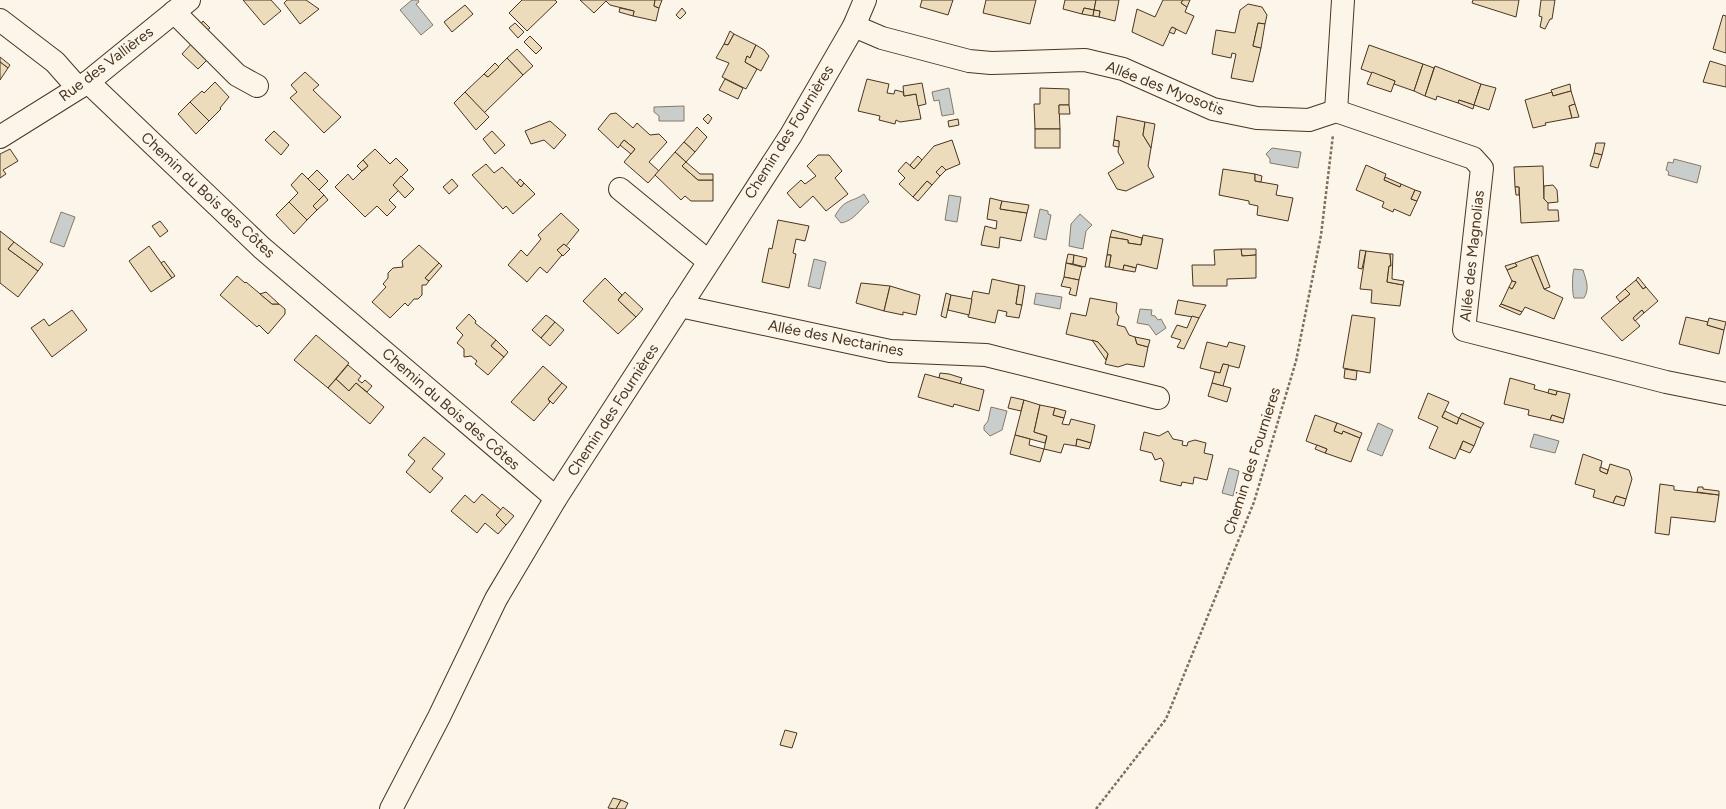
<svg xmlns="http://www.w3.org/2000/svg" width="1726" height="809" viewBox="0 0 1726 809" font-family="Figtree,sans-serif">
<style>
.water{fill:#c9cecd;stroke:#887966}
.building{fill:#ecdcbc;stroke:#4a3520}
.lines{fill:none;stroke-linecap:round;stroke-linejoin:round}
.minor-casing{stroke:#4a3520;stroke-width:24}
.path{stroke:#7f6f5c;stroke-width:2.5;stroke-dasharray:3 2;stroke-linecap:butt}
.minor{stroke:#fbf6e9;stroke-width:22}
.labels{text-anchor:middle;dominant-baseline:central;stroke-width:3;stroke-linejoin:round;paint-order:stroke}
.street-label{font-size:15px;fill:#4a3520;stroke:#fbf6e9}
</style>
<rect width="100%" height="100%" fill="#fbf6e9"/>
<g class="water">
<path d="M412,0h6l1,2 -3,2 17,21 -12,10 -21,-25z"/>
<path d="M949,88l5,26 -12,2 -3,-16 -5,1 -2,-9z"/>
<path d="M684,106v15h-25v-5l-5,-4v-5z"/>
<path d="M1272,148l29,4 -3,16 -28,-5v-4l-4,-5z"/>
<path d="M1674,159l27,7 -4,17 -29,-8 1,-3 -3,-2 2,-8 5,1z"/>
<path d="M864,194l5,8c-9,7 -15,19 -28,21l-6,-7c10,-18 16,-13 29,-22z"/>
<path d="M949,195l12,2 -4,25 -12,-2z"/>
<path d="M1040,209l8,2v3l3,1 -5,25 -12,-3z"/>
<path d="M61,212l14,5 -11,30 -14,-5z"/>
<path d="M1080,214l12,11 -6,6 -3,18 -14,-3 2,-22z"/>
<path d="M814,259l12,3 -6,27 -12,-3z"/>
<path d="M1574,269l9,1c3,10 7,18 1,28h-10c-2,-4 -2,-24 0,-29z"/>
<path d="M1036,293l26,4 -2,12 -26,-5z"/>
<path d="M1140,309l12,1 -1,5 4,1 3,4 3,-1 5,9 -10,7 -7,-10 -12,-2z"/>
<path d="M991,407l16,4 -5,19 -12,6 -6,-6v-4l4,-5z"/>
<path d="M1378,423l15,7 -11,26 -15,-6z"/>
<path d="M1534,434l25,7 -4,12 -25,-6z"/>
<path d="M1229,468l10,3 -6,25 -11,-3z"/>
</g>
<g class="building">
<path d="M243,0h28l10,11 -17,14z"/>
<path d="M287,0h19l13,9 -19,15 -16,-21z"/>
<path d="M522,0h33l2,2 -30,29 -18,-18z"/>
<path d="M580,0h75l-1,6 5,2 -3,13 -23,-5 1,-5 -24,-6 -4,-4 -12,12z"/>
<path d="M655,0h7l-3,8 -5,-2z"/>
<path d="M922,0h31l-5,15 -28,-8z"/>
<path d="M986,0h50l-6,24 -47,-11z"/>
<path d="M1065,0h31l-2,10 -10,-2 -2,6 -19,-5z"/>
<path d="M1096,0h23l-4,21 -16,-4 1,-6 -6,-1z"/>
<path d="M1163,0h20l-2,3 6,4 -2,5 9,4 -8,18 -14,-7 -9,19 -31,-14 5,-23 18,8z"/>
<path d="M1183,0h7l-3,7 -6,-4z"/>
<path d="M1473,0h46l-3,17 -44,-14z"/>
<path d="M1541,0h14l-3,19h-2l-5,10 -5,-2 2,-10 -3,-1z"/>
<path d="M1248,4l14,3 5,8 -2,9 -7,-1 -5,23 8,2 -8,34 -22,-4 5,-24 -4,-1 -1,5 -19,-4 4,-24 19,3 5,-23z"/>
<path d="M465,5l8,9 -21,18 -8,-10z"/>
<path d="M620,8l14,3 -1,5 -14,-4z"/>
<path d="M682,8l4,5 -6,6 -4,-4z"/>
<path d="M1084,8l10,2 -1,6 -11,-2z"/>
<path d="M1094,10l6,1 -1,6 -6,-1z"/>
<path d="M1723,15l3,1v37l-13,-4z"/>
<path d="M203,21l7,7 -6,5 -5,-6z"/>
<path d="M515,23l9,9 -6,6 -9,-10z"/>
<path d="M1258,23l7,1 -4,24 -8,-2z"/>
<path d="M1172,27l4,2 -2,5 -5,-2z"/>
<path d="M730,31l4,3 -6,11 -4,-1z"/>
<path d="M734,34l22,11 -6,13 -3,-2 -2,6 12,7 -11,20 -24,-12 7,-14 -13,-5 8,-14 4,1z"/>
<path d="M530,36l12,12 -6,6 -12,-12z"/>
<path d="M193,42l16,16 -11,11 -16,-15z"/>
<path d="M756,45l8,5 5,6 -8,15 -16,-9 2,-6 3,2z"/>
<path d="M1369,45l54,19 -9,27 -20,-7 1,-3 -34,-12z"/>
<path d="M517,49l16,17 -10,9 -16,-17z"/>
<path d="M0,57l10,8 -2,3 -8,-6z"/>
<path d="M507,58l16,17 -39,38 -19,-21 19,-18 4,3z"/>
<path d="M1710,61l16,5v21l-23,-5z"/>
<path d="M0,62l8,6 -8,12z"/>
<path d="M495,63l4,4 -11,10 -4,-3z"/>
<path d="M1423,64l11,4 -9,28 -11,-5z"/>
<path d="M1435,66l46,18 -7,21 -15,-5 -1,3 -21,-7 -1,4 -11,-4z"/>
<path d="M305,72l14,13 -6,5 28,27 -17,16 -34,-35 7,-6 -6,-7z"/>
<path d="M1372,72l23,9 -4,11 -24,-8z"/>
<path d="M725,79l18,9 -5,11 -19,-9z"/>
<path d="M867,79l22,5 -2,9 7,1 1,-4 8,2 1,4 12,-2 5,25 -21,3 -4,-2 -1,4 -16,-4 1,-4 -22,-5z"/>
<path d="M215,82l14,15 -9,11 1,1 -12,12 -19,-19 12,-11 2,2z"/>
<path d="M922,83l4,21 -8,2 -2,-12 -12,2 -1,-10z"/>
<path d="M1481,84l15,4 -7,22 -15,-5z"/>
<path d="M1570,84l1,7 -18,5 -2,-6z"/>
<path d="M1040,88l29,1v16h-10l1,24h-25l-1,-25h6z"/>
<path d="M1571,91l4,13 -6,2 3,12 -27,5 1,2 -13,3 -8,-28 27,-8 1,4z"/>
<path d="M465,92l24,25 -13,13 -22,-27z"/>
<path d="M1459,100l15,5 -1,4 -15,-6z"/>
<path d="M190,102l19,19 -13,13 -18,-20z"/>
<path d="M1575,104l4,13 -7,1 -3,-12z"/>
<path d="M1059,105h10l1,9h-11z"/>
<path d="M616,113l17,15 4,-5 13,12 9,-1 8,8 -18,20 10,9 -11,12 -24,-21 11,-13 -11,-9 -6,8 -20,-19 12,-15z"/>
<path d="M708,114l4,4 -4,6 -5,-5z"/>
<path d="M1117,116l28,6 -2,13 8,13 -3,18 6,11 -28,14 -9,-2 -9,-16 16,-10 -6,-11 1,-11 -5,-1z"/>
<path d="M958,119l1,6 -10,2 -1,-6z"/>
<path d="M550,121l16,14 -12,14 -10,-9 -13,4 -6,-13z"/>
<path d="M1145,122l10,2 -4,24 -8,-13z"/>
<path d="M697,127l10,10 -12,15 -11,-10z"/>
<rect x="1035" y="129" width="25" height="19"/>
<path d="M274,131l15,14 -8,10 -16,-15z"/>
<path d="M492,131l13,14 -10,9 -12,-15z"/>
<path d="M624,140l11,9 -4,5 -11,-9z"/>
<path d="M952,140l8,24 -14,6 -4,-4 -6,6 4,4 -8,9 -5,-4 -14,16 -14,-13 6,-6 -7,-7 8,-9 8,7 20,-23z"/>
<path d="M1114,140l5,1v6l-6,-1z"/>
<path d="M684,142l11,10 -9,10 -11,-10z"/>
<path d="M1596,143h9l-3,12 -8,-2z"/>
<path d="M10,149l8,12 -15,9 3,4 -6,4v-24z"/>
<path d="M375,149l15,15 6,-6 12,12 -15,15 6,5 -10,10 7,7 -9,9 -10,-10 -12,11 -30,-30 13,-13 5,6 9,-9 6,-5 -5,-6z"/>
<path d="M675,152l11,10 -4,4 16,14h15v21h-22l-6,-5 -4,4 -26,-25z"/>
<path d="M1594,153l8,2 -4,13 -8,-2z"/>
<path d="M818,155h11l13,16 -7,7 13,16 -22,17 -13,-15 -13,12 -13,-15 14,-13 4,4 11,-8 -9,-10z"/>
<path d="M918,156l4,4 -8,9 -4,-4z"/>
<path d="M363,160l5,6 -6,5 -5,-5z"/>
<path d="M686,162l14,12h13v6h-15l-16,-14z"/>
<path d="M486,164l8,9 8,-6 19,20 3,-4 11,11 -22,20 -7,-8 -3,3 -31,-34z"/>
<path d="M1366,165l20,9 -2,6 16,7 1,-3 14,6 -4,9 6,2 -7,15 -16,-7 -1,3 -11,-5 2,-5 -28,-12z"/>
<path d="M942,166l4,4 -6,6 -4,-4z"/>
<path d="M1543,166l1,33 4,4v7h10l1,11 -38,2 -2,-36h-4l-1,-20z"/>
<path d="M1223,169l32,5v7l23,4 -2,10 17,3 -5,23 -31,-6 1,-9 -9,-2v-3l-30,-6z"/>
<path d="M317,170l11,11 -9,9 -11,-11z"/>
<path d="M302,173l22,22 -11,11 4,4 -10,10 -18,-18 9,-9 -7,-8z"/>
<path d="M1255,174l7,2 -1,6 -6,-1z"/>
<path d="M401,176l13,13 -9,9 -12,-13z"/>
<path d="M1385,177l16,7 -1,3 -16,-7z"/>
<path d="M452,179l6,7 -9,8 -6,-7z"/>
<path d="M520,179l4,4 -3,4 -4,-4z"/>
<path d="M927,181l5,4 -14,16 -5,-4z"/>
<path d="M1553,185l4,5 1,12 -10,1 -4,-4v-13z"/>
<path d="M1515,187h4v8h-3z"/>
<path d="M1415,190l6,2 -4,9 -6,-2z"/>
<path d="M324,195l4,5 -11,10 -4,-4z"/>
<path d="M990,198l12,3 -2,8 27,4 -6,28 -21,-4 -1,11 -18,-3 4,-19 11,3 1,-8 -10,-2z"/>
<path d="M1002,201l27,4 -2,8 -27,-4z"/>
<path d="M289,202l18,18 -13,14 -18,-19z"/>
<path d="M561,213l18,17 -13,16 -2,-2 -7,6 5,5 -15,18 -7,-6 -13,15 -19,-17 13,-15 6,6 14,-17 -3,-4z"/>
<path d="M778,220l31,6 -4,15 -9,-2 -3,14 3,1 -7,34 -27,-6 7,-34 3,1z"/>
<path d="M160,221l8,10 -8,6 -8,-11z"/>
<path d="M1112,230l30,8 -1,7 -13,-2v-3l-18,-3z"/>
<path d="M0,231l14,11 -6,7 30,22 -20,26 -18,-14z"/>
<path d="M1143,235l20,4 -6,30 -20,-5 -1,4 -12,-3 -1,5 -14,-3 2,-12h-4l3,-18 18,3v3l13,2z"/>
<path d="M14,242l29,22 -5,7 -30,-22z"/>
<path d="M564,244l6,5 -7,7 -6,-6z"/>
<path d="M419,245l20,18 -14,15 4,3 -3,4h-4v10l-4,4h-4l-6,7 -3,-3 -15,15 -18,-16 14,-15 -3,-3 5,-6v-5l5,-5 10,-1 -1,-6z"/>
<path d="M149,246l23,32 -21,14 -22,-31z"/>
<path d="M1241,249h15v6l-14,1z"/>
<path d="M1241,249l1,7 14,-1v23l-29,1v7h-34l-1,-21h23l-1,-15z"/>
<path d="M1360,250l6,1 -4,18 -4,-1z"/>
<path d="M1366,251l24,3 1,12h-2l-2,16 16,3 -3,21 -29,-3 1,-13 -12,-1z"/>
<path d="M1068,254l6,1 -1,9 -7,-1z"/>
<path d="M1390,254h3l-1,25 12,2 -1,4 -16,-3 2,-16h2z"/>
<path d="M1074,255l13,3 -2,9 -12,-3z"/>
<path d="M1107,255h4l-2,12h-4z"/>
<path d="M1538,255l12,32 -6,2 -13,-32z"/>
<path d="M1531,257l13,32 19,9 -9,21 -29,-12 -3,5 -21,-8 8,-17 3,2 4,-7 -4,-1 -5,-11 10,-4 -2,-3z"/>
<path d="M164,261l11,15 -3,2 -11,-15z"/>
<path d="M439,263l3,3 -13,15 -4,-3z"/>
<path d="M1066,263l16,4 -3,13 -15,-3z"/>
<path d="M1515,263l2,3 -10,4 -2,-4z"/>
<path d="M1124,265l12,3 -1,4 -12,-2z"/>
<path d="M237,276l8,7 1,-1 26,22h7l6,5v5l-17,20 -9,-9 -2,2 -37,-32z"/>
<path d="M1064,277l15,3 -3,16 -7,-2 2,-6 -10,-2z"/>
<path d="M1638,277l8,10 -3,2 -7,-9z"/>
<path d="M605,278l17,17 -4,5 18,17 -18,17 -35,-33z"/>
<path d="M992,279l27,6 -3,19 6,1 -3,13 -13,-2 1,-4 -9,-2 -3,13 -27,-6 5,-26 16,3z"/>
<path d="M1636,280l7,9 3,-2 12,14 -14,12 -2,-3 -9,8 7,8 -18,15 -21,-23 29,-24 -5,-5z"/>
<path d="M1512,281l4,1 -4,7 -3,-2z"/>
<path d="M861,283l29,3 -6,25 -28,-8z"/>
<path d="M1019,285l6,1 -3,19 -6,-1z"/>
<path d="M890,286l30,9 -4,20 -13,-3v3l-19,-4z"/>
<path d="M1625,289l5,5 -10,8 -4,-5z"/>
<path d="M266,292l13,12h-7l-12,-10z"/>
<path d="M625,292l18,17 -7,8 -18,-17z"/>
<path d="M946,293l5,2 -5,23 -5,-2z"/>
<path d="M951,295l21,4 -3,16 -21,-5z"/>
<path d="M1090,298l27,5 -1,9 3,5 -2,8 8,2 4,8 6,2 2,7 11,3 -4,20 -17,-3 -9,3 -13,-3 3,-10 -10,-12 -32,-8 5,-21 15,3z"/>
<path d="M1178,300l28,5 -7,13 -24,-4z"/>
<path d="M1501,304l21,8 -2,3 -21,-9z"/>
<path d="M72,310l15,20 -35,27 -21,-29 13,-9 5,7z"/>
<path d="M1642,310l2,3 -9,8 -2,-3z"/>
<path d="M469,314l7,7 -1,2 21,17 -5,6 13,11 -16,18 -13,-11 2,-3 -6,-5 -7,1v-8l-7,-6 6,-8 -7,-7z"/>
<path d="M546,315l9,7 -14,16 -9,-8z"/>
<path d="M1352,315l23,3 -5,55 -27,-5z"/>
<path d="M1192,316l7,2 -15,31 -7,-2 4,-7 -10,-3 6,-12 10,3z"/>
<path d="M1686,317l22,5 -1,3 17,5 -5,24 -40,-10z"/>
<path d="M1709,318l17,4 -2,8 -17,-5z"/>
<path d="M555,322l9,8 -14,16 -9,-8z"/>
<path d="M316,335l33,28 -21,25 -34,-28z"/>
<path d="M1135,337l15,3 -2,7 -11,-3z"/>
<path d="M496,340l12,12 -4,5 -13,-11z"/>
<path d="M1092,340l6,2 10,12 -2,6z"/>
<path d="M1207,342l20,5 2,-5 16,4 -6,22 -16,-4 -3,9 -20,-5z"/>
<path d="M1223,364l6,1 -6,21 -11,-3 3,-11 5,1z"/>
<path d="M348,365l13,11 -3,4 4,3 3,-3 7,6 -5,6 -11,-9 -7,8 -13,-12z"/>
<path d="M543,366l19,17 -14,16 2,3 -16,19 -23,-19z"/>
<path d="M1345,369l12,2 -1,9 -12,-2z"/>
<path d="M940,373l9,1 13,4 -2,6 -21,-6z"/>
<path d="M925,374l59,16 -5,21 -25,-7 -1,3 -35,-10z"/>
<path d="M1510,378l25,7 -1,4 22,6 1,-4 13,3 -6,25 -12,-4 -2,5 -22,-5 1,-5 -25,-6z"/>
<path d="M336,379l13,12 7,-8 28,24 -14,17 -42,-36z"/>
<path d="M562,383l5,4 -14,17 -5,-5z"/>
<path d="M1212,383l19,5 -4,14 -19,-6z"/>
<path d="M1549,389l8,2 -1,4 -8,-2z"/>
<path d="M1428,393l21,9 -7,15 15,7 2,-6 22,10 -7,18 -11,-5 -8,18 -26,-11 9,-21 -20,-9z"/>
<path d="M1011,397l13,3 -3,11 -13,-3z"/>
<path d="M1024,400l16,5 -6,27 13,4 -2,7 -30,-8z"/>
<path d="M1040,405l15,3 -2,7 11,3 -2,6 7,1 2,-6 24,6 -4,18 -14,-4 -1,7 -12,-2 -3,9 -17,-4 3,-13 -13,-4z"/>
<path d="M1055,408l11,3 -2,7 -11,-3z"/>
<path d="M1445,411l14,7 -2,6 -15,-7z"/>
<path d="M1462,413l22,10 -3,5 -22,-10z"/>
<path d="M1315,415l22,8 -3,8 8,3 1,-3 17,7 -9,24 -26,-9 2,-4 -21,-8z"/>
<path d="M1552,415l12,4 -1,4 -13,-3z"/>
<path d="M1337,423l25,10 -2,5 -17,-7 -1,3 -8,-3z"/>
<path d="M1168,431l5,8 10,2 -1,4 5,1 1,-4 7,-2 11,3 -2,10 9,2 -6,25 -13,-3 -1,7 -11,-2 -1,4 -21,-5 4,-18 -3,-5 -6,2 -3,-7 -12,-3 4,-18 15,4z"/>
<path d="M1015,435l15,4 -1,6 15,4 -4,13 -30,-8z"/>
<path d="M424,437l21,17 -13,15 11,9 -13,15 -24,-21 9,-11 -7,-6z"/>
<path d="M1077,439l14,4 -2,6 -13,-3z"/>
<path d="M1463,441l11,5 -4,7 -10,-4z"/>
<path d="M1317,445l10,4 -2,4 -10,-4z"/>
<path d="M1583,454l19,7 -2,10 7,3 3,-10 19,6 3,9 -6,20 -10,-3 -3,7 -20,-6 2,-7 -20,-6z"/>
<path d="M1600,467l8,3 -1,4 -7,-3z"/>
<path d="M1660,484l14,2v4l45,5 -4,27 -44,-5 -2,18 -14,-2z"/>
<path d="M1698,487h5v2l16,2v4l-22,-3z"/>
<path d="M482,494l19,16 -5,5 10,10 -8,9 -13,-11 -8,10 -26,-22 14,-16 9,8z"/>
<path d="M1616,496l10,3 -2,7 -11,-3z"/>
<path d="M503,507l11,9 -8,9 -10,-10z"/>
<path d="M785,730l12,3 -5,15 -12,-3z"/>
<path d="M613,798l8,2 -5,9 -8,-1z"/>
<path d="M621,800l7,3 -3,6h-9z"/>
</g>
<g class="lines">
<defs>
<g id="minor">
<path d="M174,12l63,63 20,11"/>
<path d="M0,20l55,42 23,26"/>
<path d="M854,26l28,12 87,23 22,2 94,-3 38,9 90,40 44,9 52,2 27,-9"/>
<path d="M88,82l174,166 294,250"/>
<path d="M1336,111l137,47 9,10 -18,162 202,52 60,12"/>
<path d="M1336,111l7,-111"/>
<path d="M0,137l88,-55 101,-82"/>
<path d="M620,189l88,72"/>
<path d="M680,306l210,45 96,4 172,43"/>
<path d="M391,809l48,-92 57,-118 60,-101 235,-363 63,-109 11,-26"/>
</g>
</defs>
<use href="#minor" class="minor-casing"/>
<path class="path" d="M1096,809l70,-90 88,-217 42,-141 25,-126 12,-100"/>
<use href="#minor" class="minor"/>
</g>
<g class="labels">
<g class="street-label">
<text transform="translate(106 64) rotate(-37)">Rue des Vallières</text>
<text transform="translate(1165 88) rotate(21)">Allée des Myosotis</text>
<text transform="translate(789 132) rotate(-58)">Chemin des Fournières</text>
<text transform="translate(208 195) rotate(43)">Chemin du Bois des Côtes</text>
<text transform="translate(1472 256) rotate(-84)">Allée des Magnolias</text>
<text transform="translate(836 338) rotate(11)">Allée des Nectarines</text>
<text transform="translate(451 409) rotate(41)">Chemin du Bois des Côtes</text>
<text transform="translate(613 410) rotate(-57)">Chemin des Fournières</text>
<text transform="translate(1252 461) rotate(-72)">Chemin des Fournieres</text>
</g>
</g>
</svg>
